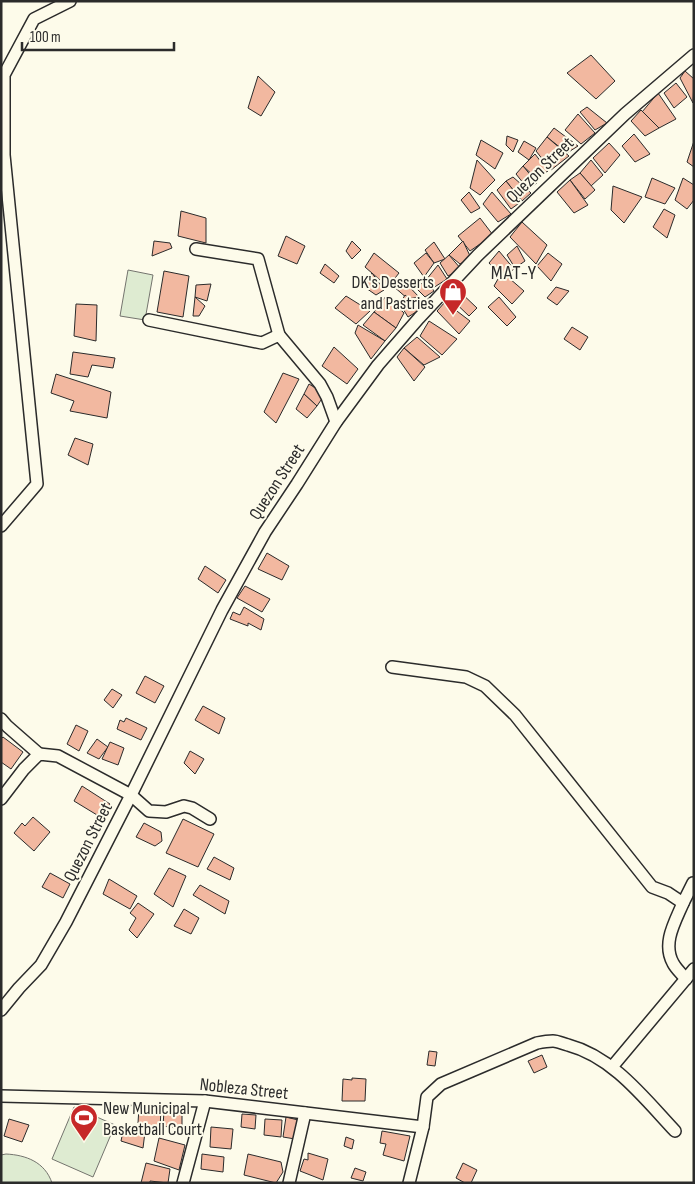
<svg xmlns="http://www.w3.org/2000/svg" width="695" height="1184" viewBox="0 0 695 1184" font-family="'Sofia Sans Condensed',sans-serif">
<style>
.green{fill:#deebd1;stroke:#74746e}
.building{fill:#f2b8a0;stroke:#2b2b2b}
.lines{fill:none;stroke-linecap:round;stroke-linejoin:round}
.minor-casing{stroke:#2b2b2b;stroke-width:14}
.minor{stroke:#fdfbea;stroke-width:11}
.labels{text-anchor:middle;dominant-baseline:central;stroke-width:4;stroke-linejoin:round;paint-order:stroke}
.street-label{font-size:18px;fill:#2b2b2b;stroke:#fdfbea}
.poi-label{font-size:18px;fill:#2b2b2b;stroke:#fdfbea;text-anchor:end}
.quarter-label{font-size:20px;letter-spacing:1px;fill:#2b2b2b;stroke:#fdfbea}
</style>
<rect width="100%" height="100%" fill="#fdfbea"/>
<g class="green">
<path d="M128,270l25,5 -8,45 -25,-4z"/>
<path d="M74,1107l41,18 -22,52 -41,-18z"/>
<path d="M6,1154c20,1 39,8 46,29h-51v-28z"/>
</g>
<g class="building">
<path d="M591,55l24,26 -19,18 -29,-26z"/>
<path d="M685,71l9,8 -1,24 -13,-25z"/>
<path d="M258,76l17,16 -14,24 -13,-8z"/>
<path d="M676,83l11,14 -13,11 -10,-15z"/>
<path d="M658,93l18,26 -17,9 -17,-16z"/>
<path d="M587,107l20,16 -12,7 -15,-18z"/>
<path d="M641,110l18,18 -14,8 -14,-15z"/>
<path d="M578,114l17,19 -14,11 -16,-14z"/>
<path d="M554,128l24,18 -11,7 -20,-16z"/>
<path d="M634,134l16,20 -15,8 -13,-16z"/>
<path d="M507,136l11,4 -5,12 -7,-7z"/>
<path d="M547,137l22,19 -18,14 -15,-19z"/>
<path d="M481,140l22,13 -8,16 -19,-14z"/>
<path d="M524,141l12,7 -7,12 -11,-8z"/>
<path d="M694,141v26l-7,-5z"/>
<path d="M609,143l11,12 -15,18 -12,-15z"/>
<path d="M535,154l13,17 -12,7 -13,-12z"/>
<path d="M477,160l18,20 -15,15 -10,-7z"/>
<path d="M591,160l12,15 -12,11 -11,-13z"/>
<path d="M523,166l14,17 -9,6 -12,-15z"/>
<path d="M580,173l15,17 -10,9 -15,-19z"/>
<path d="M513,177l18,16 -9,8 -16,-20z"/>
<path d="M652,178l23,10 -10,16 -20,-7z"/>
<path d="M683,178l11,7v15l-7,9 -12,-9z"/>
<path d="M570,180l18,25 -14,8 -17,-21z"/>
<path d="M506,181l16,20 -11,8 -14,-19z"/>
<path d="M613,186l29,11 -18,26 -13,-13z"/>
<path d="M469,192l11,16 -9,5 -10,-13z"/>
<path d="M492,192l19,22 -13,8 -15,-18z"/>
<path d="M664,209l11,6 -8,23 -14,-11z"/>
<path d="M181,211l25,7v25l-28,-7z"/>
<path d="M480,218l13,17 -23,16 -12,-15z"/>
<path d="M522,222l25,23 -11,19 -26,-27z"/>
<path d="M286,236l19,10 -8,18 -19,-8z"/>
<path d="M154,241l16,2 2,5 -20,8z"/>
<path d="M352,241l9,9 -9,9 -6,-8z"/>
<path d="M463,241l8,17 -11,6 -11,-9z"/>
<path d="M434,242l11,17 -11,4 -9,-13z"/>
<path d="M517,246l8,15 -10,7 -8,-13z"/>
<path d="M499,251l15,18 -11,9 -14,-15z"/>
<path d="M374,253l25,20 -11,14 -23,-20z"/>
<path d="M426,253l8,10 -10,14 -10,-14z"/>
<path d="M548,253l14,11 -11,17 -14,-15z"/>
<path d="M449,255l12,14 -13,7 -8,-13z"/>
<path d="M325,264l14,12 -5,7 -14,-10z"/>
<path d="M438,265l9,14 -14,9 -7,-8z"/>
<path d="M164,271l25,5 -6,41 -26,-5z"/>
<path d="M502,272l22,19 -12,13 -18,-18z"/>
<path d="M372,273l12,17 -8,5 -13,-9z"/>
<path d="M401,278l18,19 -11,2 -15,-13z"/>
<path d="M426,280l8,11 -9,6 -9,-9z"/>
<path d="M211,284l-4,17 -12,-4 1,-12z"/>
<path d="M556,287l13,4 -12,14 -10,-7z"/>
<path d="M457,289l20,19 -8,8 -20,-19z"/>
<path d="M405,295l16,14 -13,8 -8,-13z"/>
<path d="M346,296l24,15 -14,13 -21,-16z"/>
<path d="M386,296l18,17 -8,15 -22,-16z"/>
<path d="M195,297l10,9 -6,10h-6z"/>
<path d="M499,297l17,20 -9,9 -19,-19z"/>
<path d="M445,302l25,19 -11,13 -22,-23z"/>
<path d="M76,304l21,1 -1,36 -22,-5z"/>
<path d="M374,312l22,16 -11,13 -22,-16z"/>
<path d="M429,321l28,18 -15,16 -22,-19z"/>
<path d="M358,325l27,16 -14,18 -16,-26z"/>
<path d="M572,327l16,10 -8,13 -16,-11z"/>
<path d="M417,337l23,20 -16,8 -20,-17z"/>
<path d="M334,347l24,22 -11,15 -25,-18z"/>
<path d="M404,348l21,19 -11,14 -17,-24z"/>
<path d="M73,352l42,6 -2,10 -21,-3 -4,12 -18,-3z"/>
<path d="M283,373l16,6 -23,44 -12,-11z"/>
<path d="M56,374l55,18 -4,26 -37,-7 4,-10 -23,-8z"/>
<path d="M309,384l16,10 -8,12 -13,-12z"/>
<path d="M304,394l13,12 -10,12 -11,-9z"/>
<path d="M75,438l18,6 -5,21 -20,-10z"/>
<path d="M267,553l22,13 -7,14 -24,-11z"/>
<path d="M205,566l21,14 -8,13 -20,-14z"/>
<path d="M245,586l25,13 -8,13 -25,-14z"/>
<path d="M244,607l20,12 -3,11 -13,-7v3l-18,-7 3,-7 7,3z"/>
<path d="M145,676l19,10 -9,17 -19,-10z"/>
<path d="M112,689l10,6 -9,13 -9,-8z"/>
<path d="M203,706l22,12 -6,16 -24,-14z"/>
<path d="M126,718l21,10 -6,12 -24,-11 3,-9 4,2z"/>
<path d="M76,725l12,6 -9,20 -12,-7z"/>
<path d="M3,737l20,15 -12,17 -10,-7v-23z"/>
<path d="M97,739l11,8 -9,12 -12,-6z"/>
<path d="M110,742l14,6 -6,17 -16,-6z"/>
<path d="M190,751l14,8 -9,15 -11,-11z"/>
<path d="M82,786l28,18 -8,14 -28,-17z"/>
<path d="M33,817l17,15 -16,19 -20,-18 8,-10 3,3z"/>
<path d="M183,819l31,15 -16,33 -32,-14z"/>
<path d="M144,823l17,9 1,9 -7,5 -19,-9z"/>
<path d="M214,857l20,11 -4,12 -23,-11z"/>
<path d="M169,868l17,8 -13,31 -19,-13z"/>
<path d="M50,873l20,11 -7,14 -21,-11z"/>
<path d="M109,879l28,17 -7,13 -27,-15z"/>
<path d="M200,885l29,16 -4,13 -32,-19z"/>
<path d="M138,903l16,11 -17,24 -8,-8 7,-12 -6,-5z"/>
<path d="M184,909l15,9 -8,16 -17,-8z"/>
<path d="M429,1051l8,1 -2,14 -8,-1z"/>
<path d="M542,1055l5,12 -13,6 -6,-12z"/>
<path d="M352,1078l14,1 -1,22h-23l1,-22 9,1z"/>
<path d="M161,1106l-1,26 -22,-9 1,-16 7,1 1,4h3l1,-5z"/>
<path d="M182,1110v19l-19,-3 1,-15z"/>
<path d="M242,1114l14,1 -1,14 -14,-2z"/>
<path d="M286,1117l12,3 -3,19 -12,-2z"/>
<path d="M9,1119l20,6 -7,17 -18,-6z"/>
<path d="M265,1119l17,1 -1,17 -17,-2z"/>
<path d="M124,1127l21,5 -2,16 -22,-7z"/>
<path d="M211,1127l22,2 -2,20 -21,-2z"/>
<path d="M382,1131l28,5 -6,25 -21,-6 3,-11 -6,-1z"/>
<path d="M346,1137l8,3 -2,9 -8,-3z"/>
<path d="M159,1138l26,7 -6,25 -25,-9z"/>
<path d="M308,1153l20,6 -5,21 -23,-9 4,-12 4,1z"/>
<path d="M202,1154l22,3 -1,15 -22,-3z"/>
<path d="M248,1154l33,8 2,10 -7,11 -32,-8z"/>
<path d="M146,1163l24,6 -2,14 -18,-2v2h-9z"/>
<path d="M463,1163l14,7 -6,13h-6l-9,-5z"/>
<path d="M355,1168l11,4 -3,9 -12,-3z"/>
</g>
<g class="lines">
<defs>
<g id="minor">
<path d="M196,249l62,10 21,76"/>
<path d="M149,320l113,23 17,-8 41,49 7,13 9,25"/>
<path d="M1,526l36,-42 -33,-329v-80l30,-56 36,-18"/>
<path d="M392,667l74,10 19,9 30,29 137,172 16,6 15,10c-8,19 -21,40 -10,60 3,6 9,11 13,16"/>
<path d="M1,719l6,7 32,28"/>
<path d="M1,799l23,-30 15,-15 19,2 73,39 18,16 17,1 18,-6 8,2 18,11"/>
<path d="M683,903l10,-20"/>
<path d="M1,1010l18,-22 22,-23 25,-43 65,-127 91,-185 43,-78 32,-48 39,-62 42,-57 41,-47 59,-63 147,-141 69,-59"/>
<path d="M612,1067l82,-98"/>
<path d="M1,1096l204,5 218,26"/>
<path d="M183,1183l22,-82"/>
<path d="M289,1183l16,-70"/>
<path d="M409,1183l14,-56 4,-30 14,-13 96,-41c5,-1 11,-2 16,-2 5,0 10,3 15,4 45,12 76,53 107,86"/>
</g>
</defs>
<use href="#minor" class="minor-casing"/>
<use href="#minor" class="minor"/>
</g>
<defs>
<symbol id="shop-pin" viewBox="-11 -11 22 30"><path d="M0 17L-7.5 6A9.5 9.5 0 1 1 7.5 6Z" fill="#c62828" stroke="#fdfbea"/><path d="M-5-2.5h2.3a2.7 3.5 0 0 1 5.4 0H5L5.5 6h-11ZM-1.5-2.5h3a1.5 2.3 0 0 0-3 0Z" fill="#fff"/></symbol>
<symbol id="stadium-pin" viewBox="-11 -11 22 30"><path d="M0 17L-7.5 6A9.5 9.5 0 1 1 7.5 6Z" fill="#c62828" stroke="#fdfbea"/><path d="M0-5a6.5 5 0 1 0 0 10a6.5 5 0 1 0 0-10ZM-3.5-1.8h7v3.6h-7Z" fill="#fff"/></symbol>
</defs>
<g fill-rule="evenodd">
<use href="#shop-pin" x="437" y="276" width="32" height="43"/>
<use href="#stadium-pin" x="68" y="1102" width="32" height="43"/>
</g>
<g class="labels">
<g class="street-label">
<text transform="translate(540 170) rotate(-44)">Quezon Street</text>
<text transform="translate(277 482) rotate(-57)">Quezon Street</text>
<text transform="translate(88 842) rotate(-63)">Quezon Street</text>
<text transform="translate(244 1089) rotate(6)">Nobleza Street</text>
</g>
<g class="poi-label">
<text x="434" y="282">DK's Desserts<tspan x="434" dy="21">and Pastries</tspan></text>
<text x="103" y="1108" text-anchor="start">New Municipal<tspan x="103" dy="21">Basketball Court</tspan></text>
</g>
<g class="quarter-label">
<text x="514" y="273">MAT-Y</text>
</g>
</g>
<rect width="695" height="1184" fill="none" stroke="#2b2b2b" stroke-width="5"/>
<path d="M22 42v8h152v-8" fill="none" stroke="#2b2b2b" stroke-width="2.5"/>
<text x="30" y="42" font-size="15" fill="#2b2b2b" stroke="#fdfbea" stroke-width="4" paint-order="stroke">100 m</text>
</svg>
